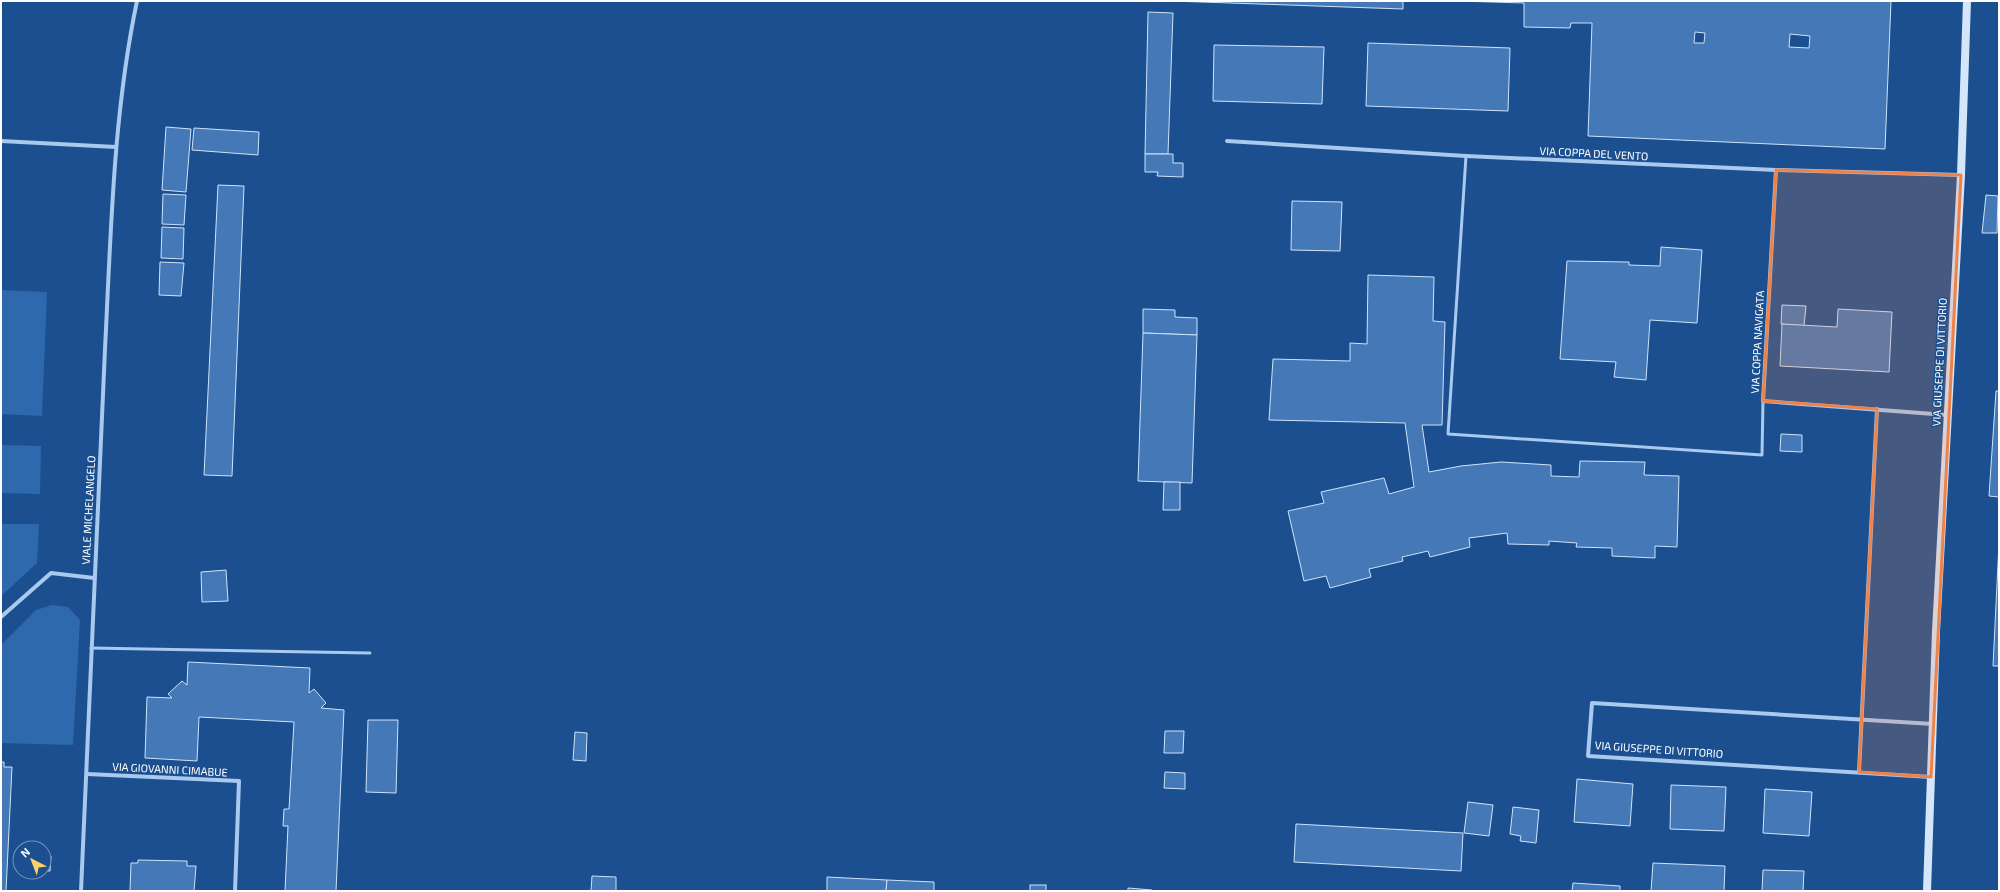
<svg xmlns="http://www.w3.org/2000/svg" width="2000" height="892" viewBox="0 0 2000 892" font-family="'Exo 2',sans-serif">
<style>
.green{fill:#2e69ad}
.building{fill:#4478b7;stroke:#cfe3fa;fill-rule:evenodd}
.lines{fill:none;stroke-linecap:round;stroke-linejoin:round}
.service{stroke:#a9c9ee;stroke-width:3}
.minor{stroke:#a9c9ee;stroke-width:4}
.secondary{stroke:#d6e6fa;stroke-width:8}
.marked{fill:#ee8249;fill-opacity:0.2;stroke:#ee8249;stroke-width:3;stroke-linejoin:round}
.labels{text-anchor:middle;dominant-baseline:central;stroke-width:3;stroke-linejoin:round;paint-order:stroke}
.street-label{font-size:11px;fill:#fff;stroke:#1b4f8f}
</style>
<rect width="100%" height="100%" fill="#1b4f8f"/>
<g class="green">
<path d="M1,290l46,2 -5,124 -41,-2z"/>
<path d="M1,445l40,1 -1,48 -39,-1z"/>
<path d="M1,524h38l-2,39 -36,33z"/>
<path d="M52,605l16,2 12,13 -7,125 -72,-2v-98l35,-35z"/>
</g>
<g class="building">
<path d="M1172,1h231v8z"/>
<path d="M1460,1h431l-6,148 -297,-13 4,-113h-21l-1,5 -46,-1v-24zM1695,32l10,1 -1,10h-10zM1790,34l20,2 -1,12 -20,-1z"/>
<path d="M1148,12l25,1 -5,141h-23z"/>
<path d="M1368,43l142,5 -2,63 -142,-5z"/>
<path d="M1214,45l110,2 -2,57 -109,-3z"/>
<path d="M166,127l25,2 -5,63 -24,-2z"/>
<path d="M194,128l65,4 -1,23 -66,-5z"/>
<path d="M1145,154h28v9h10v14l-26,-1 1,-4h-13z"/>
<path d="M218,185l26,1 -12,290 -28,-1z"/>
<path d="M163,194l23,1 -2,30 -22,-1z"/>
<path d="M1986,195l12,1 -1,37h-15z"/>
<path d="M1292,201l50,1 -2,49 -49,-1z"/>
<path d="M162,227l22,1 -1,31 -22,-1z"/>
<path d="M1661,247l41,3 -5,73 -47,-3 -4,60 -32,-3 2,-15 -56,-3 7,-98 62,1v3l31,1z"/>
<path d="M160,262l24,1 -3,33 -22,-1z"/>
<path d="M1368,275l66,2 -1,44 12,1 -3,103h-20l7,47 32,-6 40,-4 50,3v11l28,1 1,-16 65,1 -1,13 35,1 -2,71 -22,-1v12l-43,-2v-8l-36,-1 1,-4 -28,-2v4l-41,-1 -1,-11 -38,5 1,9 -40,10 -2,-6 -26,6 1,4 -34,8 2,8 -41,11 -4,-12 -22,5 -16,-70 36,-8 -3,-11 63,-14 5,16 25,-7 -9,-64 -136,-3 4,-61 77,2v-18l17,1z"/>
<path d="M1782,305l24,1 -2,20 -23,-2z"/>
<path d="M1143,309l32,1v7l22,1v17l-54,-2z"/>
<path d="M1838,309l54,3 -3,60 -109,-6 2,-42 55,3z"/>
<path d="M1143,333l54,2 -5,148 -54,-2z"/>
<path d="M1996,391h3v106l-10,-1z"/>
<path d="M1781,434l21,1v17l-22,-1z"/>
<path d="M1164,482h16v28h-17z"/>
<path d="M1999,543v123h-6z"/>
<path d="M226,570l2,31 -26,1 -1,-30z"/>
<path d="M188,662l122,6 -1,25 5,-4 12,14 -5,5 23,2 -8,181h-51l3,-65h-5l1,-17h5l5,-87 -95,-5 -2,44 -52,-3 2,-61 25,1 -4,-4 14,-13 5,4z"/>
<path d="M368,720h30l-2,73 -30,-1z"/>
<path d="M1165,731h19l-1,22h-19z"/>
<path d="M575,732l12,1 -1,28 -13,-1z"/>
<path d="M1,762h3v5h8l-6,124h-5z"/>
<path d="M1165,772l20,1v16l-21,-1z"/>
<path d="M1577,779l56,5 -3,42 -56,-4z"/>
<path d="M1671,785l55,2 -2,44 -54,-2z"/>
<path d="M1765,789l47,3 -3,44 -46,-3z"/>
<path d="M1468,802l25,3 -4,31 -25,-3z"/>
<path d="M1513,807l26,3 -3,33 -16,-2 1,-5 -11,-2z"/>
<path d="M1296,824l167,9 -2,38 -167,-9z"/>
<path d="M46,855l5,1 -1,15h-4z"/>
<path d="M138,860l49,1v5h9l-2,25h-64l1,-28h7z"/>
<path d="M1653,863l72,3 -1,25h-73z"/>
<path d="M1763,870l41,1 -1,20h-41z"/>
<path d="M592,876l24,1v14h-25z"/>
<path d="M827,877l60,3 -1,11h-59z"/>
<path d="M887,880l47,2v9h-48z"/>
<path d="M1573,883l47,3v5h-48z"/>
<rect x="1030" y="885" width="16" height="6"/>
<path d="M1128,888l24,2v1h-24z"/>
</g>
<g class="lines">
<g class="service">
<path d="M1466,156l-18,278 314,21 1,-54"/>
<path d="M91,648l279,5"/>
</g>
<g class="minor">
<path d="M1,141l115,6"/>
<path d="M1227,141l239,15 310,14 185,5"/>
<path d="M1776,170l-13,231 184,14"/>
<path d="M1,617l50,-44 43,5"/>
<path d="M1859,772l18,-363"/>
<path d="M87,774l152,7 -4,110"/>
<path d="M1931,777l-343,-21 4,-53 341,21"/>
<path d="M81,891c9,-181 15,-361 24,-542 6,-116 8,-234 32,-348"/>
</g>
<path class="secondary" d="M1927,891l9,-260 25,-456 6,-174"/>
</g>
<path class="marked" d="M1776,170l185,5 -30,602 -72,-5 18,-363 -114,-8z"/>
<g class="labels">
<g class="street-label">
<text transform="translate(1594 153) rotate(3)">VIA COPPA DEL VENTO</text>
<text transform="translate(1757 342) rotate(-87)">VIA COPPA NAVIGATA</text>
<text transform="translate(1939 362) rotate(-87)">VIA GIUSEPPE DI VITTORIO</text>
<text transform="translate(88 510) rotate(-87)">VIALE MICHELANGELO</text>
<text transform="translate(1659 749) rotate(4)">VIA GIUSEPPE DI VITTORIO</text>
<text transform="translate(170 769) rotate(3)">VIA GIOVANNI CIMABUE</text>
</g>
</g>
<rect width="2000" height="892" fill="none" stroke="#ffffff" stroke-width="4"/>
<g transform="translate(32 860) rotate(318)"><circle r="19" fill="#1b4f8f" stroke="#7695bc"/>
<path d="M0-3L7 15L0 10L-7 15Z" fill="#ffd166"/>
<text y="-6" font-size="11" font-weight="bold" text-anchor="middle" fill="#ffffff">N</text>
</g>
</svg>
